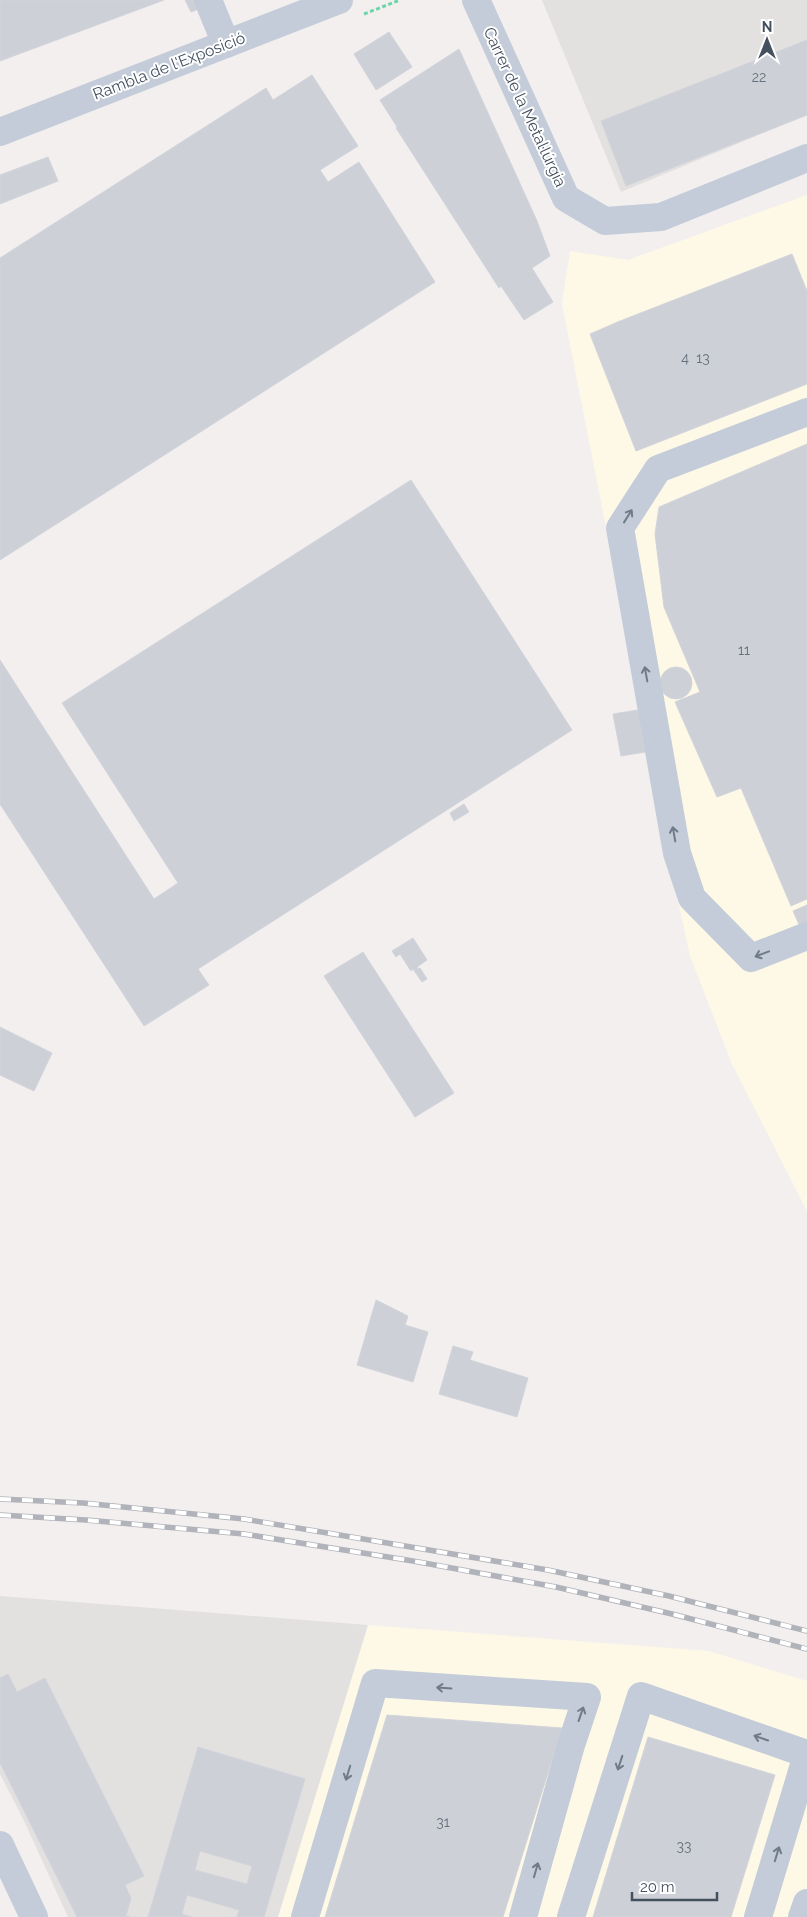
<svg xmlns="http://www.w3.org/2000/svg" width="807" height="1917" viewBox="0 0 807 1917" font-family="Raleway,sans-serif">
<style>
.commercial{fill:#fef9e6}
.education{fill:#e3e0e0}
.building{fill:#cdd0d7;stroke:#d2d4db;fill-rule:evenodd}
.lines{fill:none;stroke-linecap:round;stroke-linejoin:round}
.path{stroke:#6cd6ab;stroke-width:3;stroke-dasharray:4 2.5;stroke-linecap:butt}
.minor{stroke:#c3ccd8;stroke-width:28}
.rail-casing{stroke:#b0b3ba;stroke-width:5.5}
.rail{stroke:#fff;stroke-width:4;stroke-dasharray:11;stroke-linecap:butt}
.oneway{stroke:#707b89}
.labels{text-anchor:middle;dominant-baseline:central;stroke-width:4;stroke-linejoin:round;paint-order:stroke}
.number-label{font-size:14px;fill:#66707c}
.street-label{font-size:16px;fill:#44505e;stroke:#fff}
</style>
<rect width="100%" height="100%" fill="#f2efee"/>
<g class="commercial">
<path d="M807,195v1016l-75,-147 -42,-108 -34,-156 -37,-207 -57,-289 8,-53 58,9z"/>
<path d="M368,1625l341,26 98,30v236h-529z"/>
</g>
<g class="education">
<path d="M542,0h265v115l-186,77z"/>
<path d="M0,1596l368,29 -90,292h-210l-44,-96 -24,-47z"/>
</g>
<g class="building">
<path d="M0,0h164l-164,61z"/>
<path d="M185,0h38l-32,12z"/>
<path d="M389,32l23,35 -36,23 -22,-36z"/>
<path d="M807,40v75l-181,71 -25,-65z"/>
<path d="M459,49l78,172 13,35 -18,12 21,34 -29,18 -23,-34 -2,2 -103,-160 1,-1 -17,-27z"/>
<path d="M312,75l46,71 -38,24 8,12 31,-20 76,120 -435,278v-302l266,-170 7,12z"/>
<path d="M48,157l10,24 -58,23v-29z"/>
<path d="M792,254l15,37v93l-171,67 -46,-117 30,-13z"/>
<path d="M807,444v455l-16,7 -50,-118 -24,9 -42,-95 25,-10 -36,-85 -9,-73 4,-27z"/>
<path d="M411,480l161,250 -374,239 11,16 -65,41 -144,-222v-144l154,239 24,-16 -116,-180z"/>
<circle cx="676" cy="683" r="16"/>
<path d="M638,710l7,42 -24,4 -8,-42z"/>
<path d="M464,804l5,8 -15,9 -4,-8z"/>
<path d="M807,905v24l-5,2 -9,-20z"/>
<path d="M413,938l14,22 -10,7 1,2 2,-1 7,11 -5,3 -9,-13 -2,2 -11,-17 -4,3 -4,-6z"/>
<path d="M363,952l91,141 -39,24 -91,-141z"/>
<path d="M0,1027l52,26 -18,38 -34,-16z"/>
<path d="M376,1300l32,16 -3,9 23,7 -15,50 -56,-17z"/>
<path d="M453,1346l20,6 -3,8 58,18 -11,39 -78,-23z"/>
<path d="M8,1674l9,18 28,-14 99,198 -19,9 6,13 -5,18 4,1h-53l-77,-154v-85z"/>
<path d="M387,1715l175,13 -59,189h-178z"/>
<path d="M648,1737l127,38 -44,142h-138z"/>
<path d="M198,1747l107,32 -41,138h-27l2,-7 -52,-15 -5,19 10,3h-44zM200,1851l52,15 -5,18 -52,-14z"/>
</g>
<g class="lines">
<path class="path" d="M364,14l36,-14"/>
<g class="minor">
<path d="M208,0l18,44"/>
<path d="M476,0l90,198 39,23 56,-4 146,-59"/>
<path d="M0,132l339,-132"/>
<path d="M807,412l-149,57 -38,59 57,325 15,45 59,60 56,-22"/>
<path d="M0,1845l34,72"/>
<path d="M305,1917l70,-234 212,14 -16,48 -48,172"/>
<path d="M571,1917l70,-221 166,58"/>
<path d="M758,1917l49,-162"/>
<path d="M802,1917l5,-14"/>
</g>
<defs>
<g id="rail">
<path d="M0,1499l83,4 161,16 304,51 121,26 138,35"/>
<path d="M0,1515l86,5 158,14 169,27 143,26 116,27 135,35"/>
</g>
</defs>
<use href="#rail" class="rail-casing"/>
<use href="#rail" class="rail"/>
</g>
<defs><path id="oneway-shaft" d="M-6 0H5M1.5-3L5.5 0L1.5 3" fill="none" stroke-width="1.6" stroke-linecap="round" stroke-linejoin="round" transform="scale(1.25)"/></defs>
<g class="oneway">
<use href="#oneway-shaft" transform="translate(628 516) rotate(-58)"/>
<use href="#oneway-shaft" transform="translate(646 674) rotate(-100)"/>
<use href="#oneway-shaft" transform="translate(674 834) rotate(-100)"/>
<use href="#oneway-shaft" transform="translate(762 954) rotate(159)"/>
<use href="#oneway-shaft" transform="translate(444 1688) rotate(-176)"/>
<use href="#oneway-shaft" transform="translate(581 1714) rotate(-71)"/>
<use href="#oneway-shaft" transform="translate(761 1738) rotate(-161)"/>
<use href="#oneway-shaft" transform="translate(620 1763) rotate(108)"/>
<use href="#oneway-shaft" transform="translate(348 1773) rotate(107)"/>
<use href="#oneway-shaft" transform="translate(777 1854) rotate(-73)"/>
<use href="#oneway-shaft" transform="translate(536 1870) rotate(-74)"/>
</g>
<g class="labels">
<g class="number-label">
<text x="759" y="77">22</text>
<text x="685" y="358">4</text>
<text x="703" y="358">13</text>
<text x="744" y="650">11</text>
<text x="443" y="1822">31</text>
<text x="684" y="1846">33</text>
</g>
<g class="street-label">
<text transform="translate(169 66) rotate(-21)">Rambla de l'Exposició</text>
<text transform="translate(525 107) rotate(65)">Carrer de la Metal·lúrgia</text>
</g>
</g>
<g transform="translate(767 40)" stroke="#ffffff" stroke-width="4" paint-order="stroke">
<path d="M0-4L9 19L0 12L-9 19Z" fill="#44505e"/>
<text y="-8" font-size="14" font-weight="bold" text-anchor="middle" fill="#44505e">N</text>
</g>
<path d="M632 1892v8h85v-8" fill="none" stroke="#44505e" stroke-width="2.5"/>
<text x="640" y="1892" font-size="15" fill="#44505e" stroke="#ffffff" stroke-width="4" paint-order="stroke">20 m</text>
</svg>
